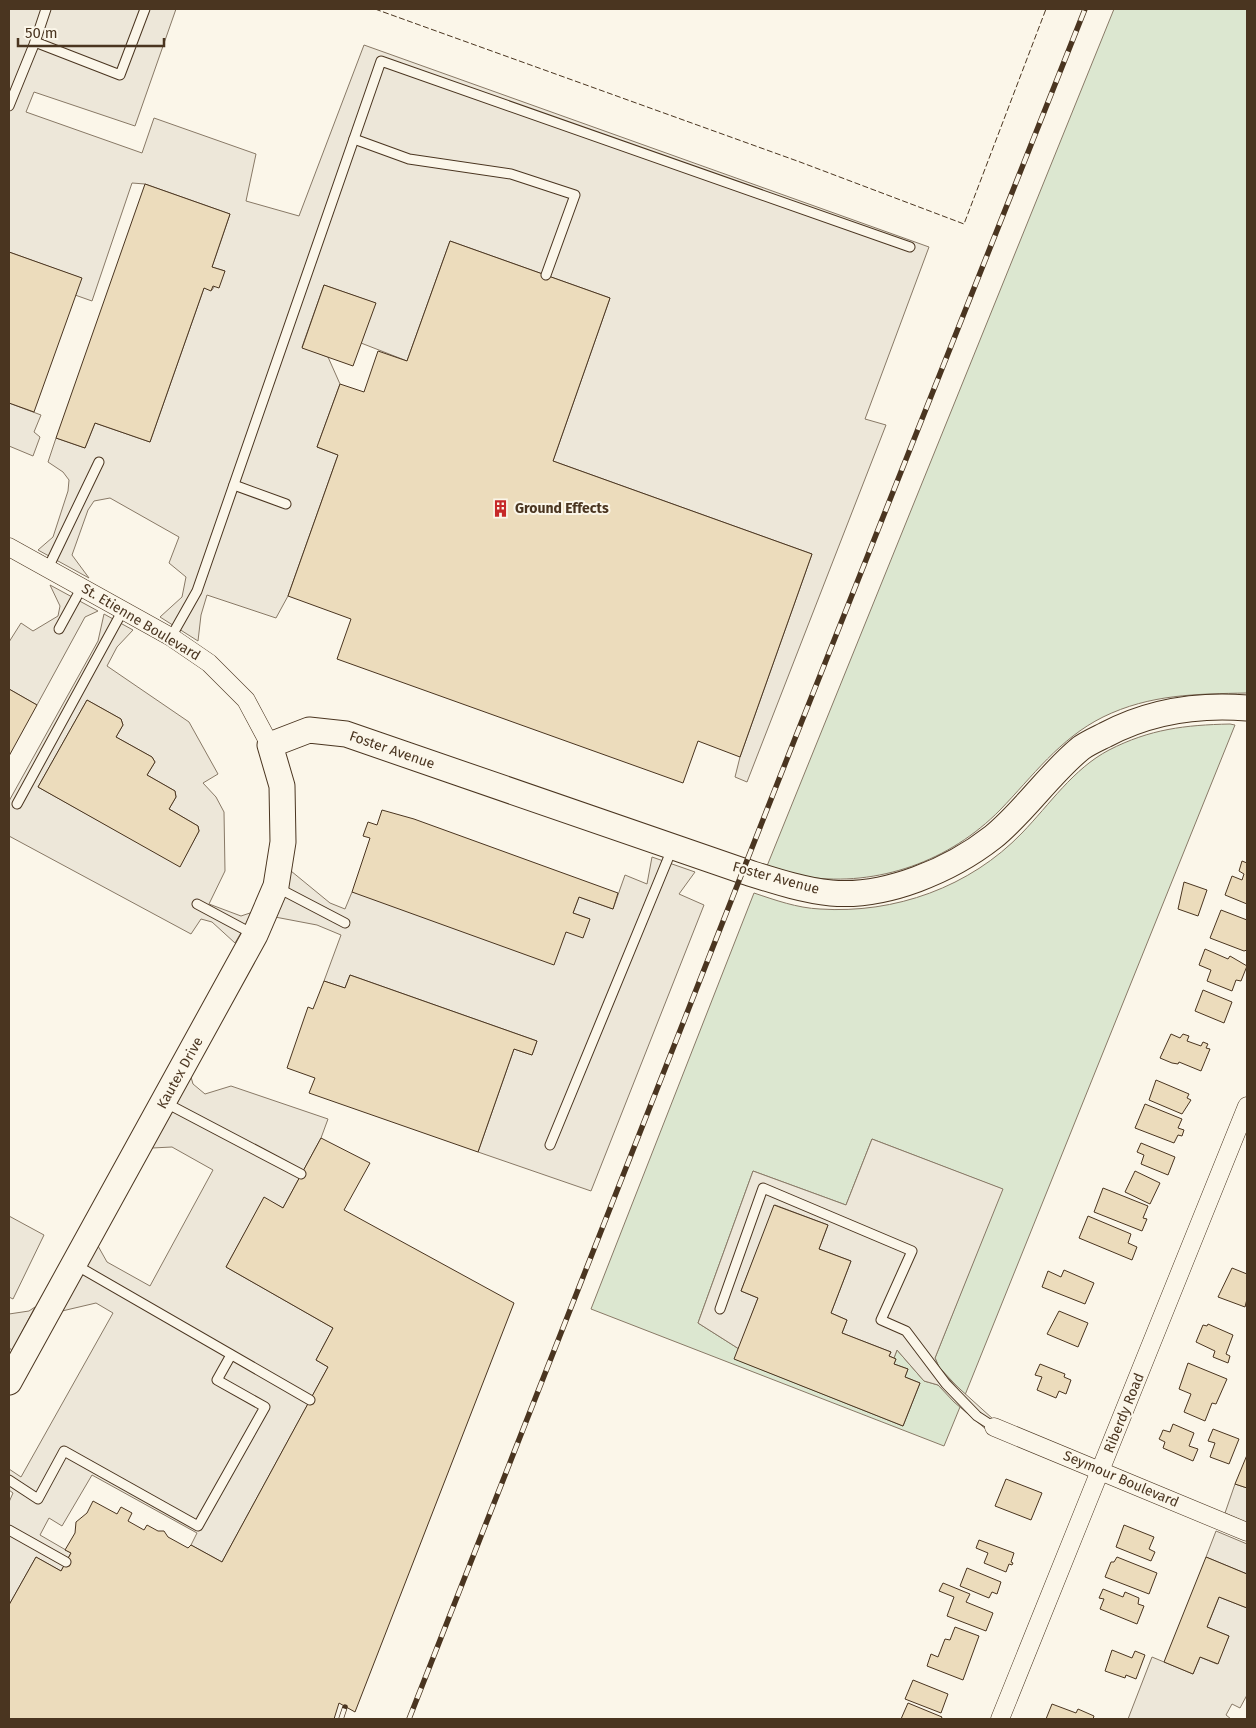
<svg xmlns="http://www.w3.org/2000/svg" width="1256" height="1728" viewBox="0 0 1256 1728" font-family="'Fira Sans',sans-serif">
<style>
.green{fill:#dce7d0;stroke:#887966}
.parking{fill:#ede7d9;stroke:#887966;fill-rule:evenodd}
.building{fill:#ecdcbc;stroke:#4a3520}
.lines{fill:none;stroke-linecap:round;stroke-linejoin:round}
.lane-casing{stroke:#4a3520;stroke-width:11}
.street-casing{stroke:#4a3520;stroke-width:19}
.secondary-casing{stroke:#4a3520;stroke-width:27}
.lane{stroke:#fbf6e9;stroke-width:9}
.street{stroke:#fbf6e9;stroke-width:18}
.secondary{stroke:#fbf6e9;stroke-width:25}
.rail-casing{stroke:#4a3520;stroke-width:5.5}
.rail{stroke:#fbf6e9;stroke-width:4;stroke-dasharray:11;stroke-linecap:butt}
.fence{stroke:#4a3520;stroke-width:1;stroke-dasharray:6 2.5;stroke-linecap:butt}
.labels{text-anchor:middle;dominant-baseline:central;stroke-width:4;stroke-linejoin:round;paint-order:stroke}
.poi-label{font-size:14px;font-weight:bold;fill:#4a3520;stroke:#fbf6e9;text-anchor:start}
.street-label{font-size:14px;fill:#4a3520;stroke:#fbf6e9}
</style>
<rect width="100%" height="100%" fill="#fbf6e9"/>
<g class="green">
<path d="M1114,9h133v684c-50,1 -97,1 -144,24 -44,22 -70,59 -103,93 -50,51 -122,77 -193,67 -14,-2 -27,-7 -40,-11z"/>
<path d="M1230,724l5,1 -270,670 -26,-28 -4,-9 67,-169 -130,-50 -26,66 -93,-34 -55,152 41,26 -4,10 168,67 17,-43 -15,-6 3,-8 -14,-5 2,-5 -2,-1 3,-8 27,31 14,4 22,22 -16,39 -353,-137 163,-416c21,7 43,15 66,16 75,5 150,-22 202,-76 28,-29 51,-64 87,-83 41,-21 76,-25 121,-26z"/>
</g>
<g class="parking">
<path d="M9,9h167l-41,117 -101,-34 -8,20 116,41 12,-35 102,36 -10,47 53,15 65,-171 565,202 -64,172 21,6 -139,357 -12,-5 5,-20 72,-203 -259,-93 57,-163 -160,-57 -43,120 -46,-18 14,-40 -51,-18 -22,62 26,10 12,27 -23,63 21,8 -50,141 -12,22 -69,-23 -6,20 -3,26 -38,-24 22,-20 4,-20 -17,-14 10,-26 -69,-39 -16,3 -6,9 -16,45 17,23 -51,-28 15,-13 15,-46 1,-11 -6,-8 -15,-10 8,-24 29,10 10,-25 55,19 54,-154 8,2 13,-19 -13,-4 18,-53 -85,-30 -13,-1 -40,118 -17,-6 6,-17 -72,-26z"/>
<path d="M9,403l32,12 -7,17 6,5 -7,19 -24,-10z"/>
<path d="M50,585l48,26 -13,6 -48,88 -28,-16v-47l12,-19 12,8 25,-15 2,-10z"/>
<path d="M104,614l29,16 -16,17 -10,19 82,56 29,52 -15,9 13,14 8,15 1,59 -16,33 32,12 12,-4 -18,31 -23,-21 -11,-3 -10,15 -182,-98v-35l89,-160zM87,700l34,19 2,6 -7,12 36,20 3,5 -8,13 28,16 1,6 -7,12 29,17 1,5 -19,35 -142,-79z"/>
<path d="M652,857l43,15 -16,22 25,11 -113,286 -113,-39 36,-103 18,6 5,-14 -187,-66 -5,13 -21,-7 17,-46 -24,-10 -42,-8 16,-46 39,32 15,6 7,-17 214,40 24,-13 -17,-6 6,-16 34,12 12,-34 22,9z"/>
<path d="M191,1077l2,7 12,10 26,-8 97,33 -7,19 -38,70 -19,-10 -38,69 107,61 -17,32 12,7 -106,195 -31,-17 6,-12 -105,-58 -30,51 -13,-8 -9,17 31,18 -10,18 -25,-14 -27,48v-103l4,-9 -4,-3v-21l12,8 92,-164 -17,-10 -34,8 36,-65 9,16 43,24 63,-116 -41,-23 -20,1z"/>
<path d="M872,1139l131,50 -68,169 4,9 11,13 43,39 -5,12 -34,-29 -16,-17 -14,-4 -27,-31 -3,8 -5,-2 2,-4 -49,-19 5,-13 -16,-7 20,-52 -32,-12 9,-24 -53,-20 -34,86 17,7 -19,51 -41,-26 55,-152 93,34z"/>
<path d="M9,1216l35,19 -31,64 -4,-2z"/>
<path d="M35,1307l-23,44 -3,-4v-33l20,-3z"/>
<path d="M1235,1484l12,4v35l-22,-10z"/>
<path d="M1216,1531l31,13v30l-41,-17z"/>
<path d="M1219,1597l28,11v87l-7,13 -8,-4 -6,11 5,4h-103l24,-62 41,17 7,-17 17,7 12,-28 -22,-9z"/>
</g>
<g class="building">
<path d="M145,184l85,30 -18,53 13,4 -6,17 -6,-2 -2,5 -7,-3 -54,154 -55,-19 -10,25 -29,-10z"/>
<path d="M450,241l160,57 -57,163 259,93 -72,203 -42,-16 -15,42 -346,-124 14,-40 -63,-23 50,-141 -21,-8 23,-63 24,8 14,-41 29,10z"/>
<path d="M9,252l73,26 -48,134 -25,-9z"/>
<path d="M324,285l52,18 -23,63 -51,-18z"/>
<path d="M9,689l28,16 -28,51z"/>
<path d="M87,700l34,19 2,6 -7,12 36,20 3,5 -8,13 28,16 1,6 -7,12 29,17 1,5 -19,36 -142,-80z"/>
<path d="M382,810l32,9 204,74 -5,16 -34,-12 -6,16 17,6 -7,19 -17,-6 -12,33 -202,-73 18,-54 -7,-2 5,-14 9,3z"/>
<path d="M1242,861l5,2v41l-22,-9 7,-19 10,4 2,-6 -5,-3z"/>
<path d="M1184,882l23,8 -9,26 -20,-7z"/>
<path d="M1221,910l26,10v30l-3,1 -34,-13z"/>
<path d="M1205,949l23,10 2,-3 17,10 -6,15 -5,-1 -4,11 -25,-10 4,-11 -12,-5z"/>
<path d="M350,975l187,66 -5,14 -18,-6 -36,103 -169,-59 6,-15 -28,-10 21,-61 5,2 11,-28 21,7z"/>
<path d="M1203,990l29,12 -8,21 -29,-12z"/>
<path d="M1171,1034l9,4 3,-4 6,2 -2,5 14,5 2,-4 5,2 -2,4 4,1 -9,22 -22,-9 -1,2 -6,-1 -12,-5z"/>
<path d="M1156,1080l33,14 -2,4 4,2 -9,14 -33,-14z"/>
<path d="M1145,1104l37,15 -4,9 6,2 -2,6 -4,-1 -4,8 -39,-15z"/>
<path d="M321,1138l49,25 -26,47 170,93 -159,409 -16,-9 -5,16h-325v-114l27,-48 25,14 10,-18 -6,-3 10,-17 1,-11 11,-9 6,-12 24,13 4,-7 11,6 -4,8 16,9 3,-5 11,6h6l4,6 20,11 3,-3 31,17 88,-162 18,-33 -12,-7 17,-32 -107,-61 38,-70 19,11z"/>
<path d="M1141,1143l34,14 -7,18 -27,-11 3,-9 -7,-3z"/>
<path d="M1135,1171l25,12 -10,21 -25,-12z"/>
<path d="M1103,1188l45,18 -5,12 4,1 -5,12 -48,-19z"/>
<path d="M774,1205l54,20 -9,24 32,12 -20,52 16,7 -5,13 49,19 -2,4 7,3 -2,5 14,5 -3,8 15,6 -17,43 -169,-67 24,-61 -17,-7z"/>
<path d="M1088,1216l43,18 -3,9 9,4 -5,13 -53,-22z"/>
<path d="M1232,1268l15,6v25l-2,8 -27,-10z"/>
<path d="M1064,1270l30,13 -9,21 -43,-17 6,-16 13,6z"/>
<path d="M1059,1311l29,12 -10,24 -31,-13z"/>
<path d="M1208,1324l25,11 -7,19 4,2 -2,7 -15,-6 2,-6 -19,-9 7,-17 4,1z"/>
<path d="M1188,1363l39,16 -11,25 -4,-1 -7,18 -21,-9 7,-18 -12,-5z"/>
<path d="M1040,1364l25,10 -1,3 7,3 -5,14 -7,-3 -3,7 -19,-8 5,-13 -7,-2z"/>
<path d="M1173,1424l21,9 -5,13 9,3 -5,12 -30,-13 2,-6 -6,-3 2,-4 2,-5 7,2z"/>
<path d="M1213,1429l26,10 -10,25 -19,-7 5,-14 -7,-2z"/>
<path d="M1247,1455v33l-12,-4z"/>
<path d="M1006,1479l36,14 -11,27 -36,-14z"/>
<path d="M1124,1525l30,12 -5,12 6,3 -4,9 -35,-14z"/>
<path d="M979,1540l35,13 -3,9 2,1 -1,2 -3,-1 -3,8 -22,-9 4,-10 -12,-5z"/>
<path d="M1117,1557l40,16 -8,21 -44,-17 6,-15h3z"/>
<path d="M1206,1557l41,17v34l-28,-11 -12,30 22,9 -11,28 -18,-7 -7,17 -29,-12z"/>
<path d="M967,1568l34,14 -4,12 -5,-2 -3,6 -29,-12z"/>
<path d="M943,1583l27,11 -4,8 27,11 -7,18 -39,-15 7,-19 -15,-6z"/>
<path d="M1103,1589l20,8 2,-5 14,6 -1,6 6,2 -7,18 -37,-15 4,-10 -5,-1z"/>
<path d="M955,1627l24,9 -16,44 -36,-14 4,-12 7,3 7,-18 5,1z"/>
<path d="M1112,1650l20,8 3,-7 10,4 -9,24 -10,-4 -1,3 -20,-7z"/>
<path d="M913,1680l35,14 -7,19 -36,-14z"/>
<path d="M908,1703l34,14 -1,2h-40z"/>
<path d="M1052,1704l24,9 2,-4 16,7 -1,3h-47z"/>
</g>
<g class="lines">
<defs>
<g id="lane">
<path d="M35,42l85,33 25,-66"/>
<path d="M9,106l26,-64 11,-33"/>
<path d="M354,139l55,20 102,15 64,21 -29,80"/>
<path d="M234,485l52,19"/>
<path d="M48,568l51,-106"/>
<path d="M59,629l23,-42"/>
<path d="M171,637l26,-46 184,-530 529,186"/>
<path d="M17,804l106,-194"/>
<path d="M278,888l67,35"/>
<path d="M197,904l56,30"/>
<path d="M164,1102l137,72"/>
<path d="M550,1145l122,-296"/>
<path d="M74,1264l236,136"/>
<path d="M720,1309l43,-121 149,63 -31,69 25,11 40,53 31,32 17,11"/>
<path d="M9,1480l29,19 26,-48 134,75 67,-119 -48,-27 14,-25"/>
<path d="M9,1530l57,32"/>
</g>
<g id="street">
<path d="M9,547l162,90 38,26 37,37 24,45"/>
<path d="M994,1427l253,105"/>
<path d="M1000,1719l247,-613"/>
</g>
<path id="secondary" d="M9,1382l246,-447 21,-49 7,-44 -1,-56 -12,-41 39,-15 37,4 397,137c29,9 58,19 88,22 55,5 120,-23 162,-56 32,-26 56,-63 88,-89 7,-5 16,-9 24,-13 45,-24 92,-31 142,-27"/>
</defs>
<use href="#lane" class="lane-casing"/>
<use href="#street" class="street-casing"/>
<use href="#secondary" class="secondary-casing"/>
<use href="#lane" class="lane"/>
<use href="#street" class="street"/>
<use href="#secondary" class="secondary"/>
<defs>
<g id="rail">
<path d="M341,1719l4,-12"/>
<path d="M409,1719l387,-983 289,-727"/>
</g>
</defs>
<use href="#rail" class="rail-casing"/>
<use href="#rail" class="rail"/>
<path class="fence" d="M375,9l425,153 164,62 82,-215"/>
</g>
<defs>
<symbol id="building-bare" viewBox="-9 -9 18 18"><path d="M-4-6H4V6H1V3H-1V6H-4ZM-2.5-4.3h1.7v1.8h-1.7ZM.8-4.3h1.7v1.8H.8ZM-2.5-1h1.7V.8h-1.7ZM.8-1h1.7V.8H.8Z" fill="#c62828" stroke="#fbf6e9" stroke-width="2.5" paint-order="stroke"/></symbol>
</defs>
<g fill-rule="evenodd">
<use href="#building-bare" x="488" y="496" width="25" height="25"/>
</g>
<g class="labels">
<g class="poi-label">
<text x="515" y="508">Ground Effects</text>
</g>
<g class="street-label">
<text transform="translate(141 622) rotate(31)">St. Etienne Boulevard</text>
<text transform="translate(392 750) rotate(19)">Foster Avenue</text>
<text transform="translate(776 878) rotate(15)">Foster Avenue</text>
<text transform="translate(180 1073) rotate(-61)">Kautex Drive</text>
<text transform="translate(1124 1413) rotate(-68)">Riberdy Road</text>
<text transform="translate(1121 1479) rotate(23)">Seymour Boulevard</text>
</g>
</g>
<rect width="1256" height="1728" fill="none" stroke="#4a3520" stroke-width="20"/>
<path d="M18 38v8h146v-8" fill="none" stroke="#4a3520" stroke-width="2.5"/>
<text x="25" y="38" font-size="15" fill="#4a3520" stroke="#fbf6e9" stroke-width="4" paint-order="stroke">50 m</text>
</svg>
